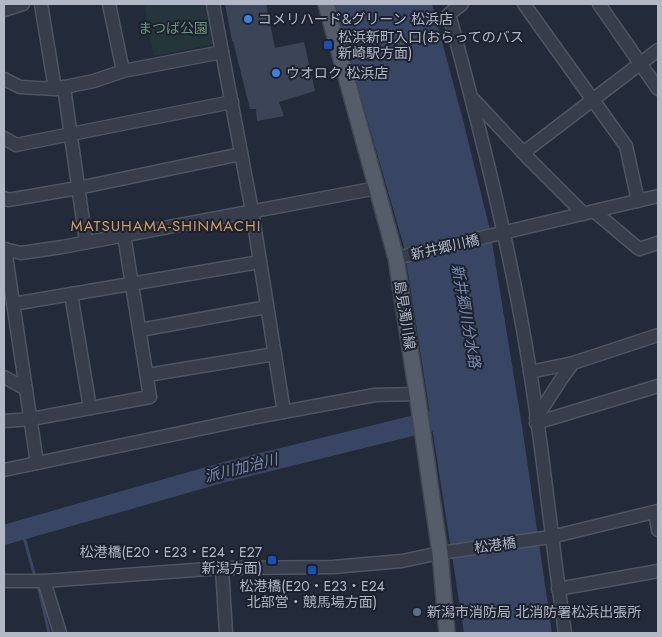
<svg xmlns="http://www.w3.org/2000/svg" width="662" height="637" viewBox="0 0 662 637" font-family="Jost,'Noto Sans JP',sans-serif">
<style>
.green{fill:#25363b}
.water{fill:#394663}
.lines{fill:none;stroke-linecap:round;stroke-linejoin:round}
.stream{stroke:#394663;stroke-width:3}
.river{stroke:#394663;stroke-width:20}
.building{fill:#3c4557}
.minor-casing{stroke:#4f5562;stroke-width:15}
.major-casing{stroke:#404653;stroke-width:18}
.minor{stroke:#373d4a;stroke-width:12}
.major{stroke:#555c6a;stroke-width:15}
.shop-dot{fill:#3f7fe0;stroke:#1c222f;stroke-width:2}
.transit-dot{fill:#1a4fb4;stroke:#1c222f;stroke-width:2}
.service-dot{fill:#5c6f8a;stroke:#1c222f;stroke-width:2}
.labels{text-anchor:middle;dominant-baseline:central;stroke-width:4;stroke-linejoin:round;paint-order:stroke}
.poi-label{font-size:14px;fill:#b2b8c6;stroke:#1c222f;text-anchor:start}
.park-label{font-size:14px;fill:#6a9679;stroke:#1c222f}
.street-label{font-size:14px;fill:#b2b8c6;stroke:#1c222f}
.neighbourhood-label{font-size:15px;letter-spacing:1px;fill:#cf9e64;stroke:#1c222f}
.water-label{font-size:15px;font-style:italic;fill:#7b8bad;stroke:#1c222f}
</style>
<rect width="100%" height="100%" fill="#232a3a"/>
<path class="green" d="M144,4h63l7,40 -60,12z"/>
<path class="water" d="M334,4h98l31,116 27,110 32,196 30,207h-88l-60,-386z"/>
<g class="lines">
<g class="stream">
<path d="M22,530l13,47"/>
<path d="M38,585l11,48"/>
</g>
<path class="river" d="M4,535l221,-63 231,-57"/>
</g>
<path class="building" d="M225,4h41l9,44 29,-6 11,49 -36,11 5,14 -27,5 -1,-12h-6l-17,-68h-1z"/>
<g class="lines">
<defs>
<g id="minor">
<path d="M41,4l14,85"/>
<path d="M109,4l14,67"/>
<path d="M213,4l39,207 32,201"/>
<path d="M462,4l-13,10c32,118 62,237 81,357 14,87 22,175 35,262"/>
<path d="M524,4l102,142 12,55"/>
<path d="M599,4l59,85"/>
<path d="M4,10l19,-6"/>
<path d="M4,79l16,8 35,2 39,-8 29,-10 99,-19"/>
<path d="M64,87l22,155"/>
<path d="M473,99l59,63 52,52"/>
<path d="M4,138l12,7 216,-43"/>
<path d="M523,153l135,-103"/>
<path d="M4,198l4,2 70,-12 163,-34"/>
<path d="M595,212l44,37 19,-6"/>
<path d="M4,249l17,4 41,-6 315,-59"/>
<path d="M5,249l32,214"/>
<path d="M396,258l262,-62"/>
<path d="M71,294l19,114"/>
<path d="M13,304l247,-42"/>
<path d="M140,330l127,-23"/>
<path d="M530,372l43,-9"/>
<path d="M147,375l128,-21"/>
<path d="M4,377l22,12"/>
<path d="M536,418l26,-40 11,-15 85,-28"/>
<path d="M4,421l27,-2 119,-22 -26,-162"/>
<path d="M536,423l122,-37"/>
<path d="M4,470l252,-53 119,-22 42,-1"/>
<path d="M655,512l3,18"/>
<path d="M222,568l4,65"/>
<path d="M4,581h40l178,-13 111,-1 69,-6 38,-8 111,-16 107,-26"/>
<path d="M44,581l16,52"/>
<path d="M558,589l100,-18"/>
</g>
<path id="major" d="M326,4l70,254 21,136 23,159 7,80"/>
</defs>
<use href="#minor" class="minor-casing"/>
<use href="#major" class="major-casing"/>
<use href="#minor" class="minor"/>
<use href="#major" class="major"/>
</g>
<g class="shop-dot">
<circle cx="248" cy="19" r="5"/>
<circle cx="276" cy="73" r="5"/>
</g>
<g class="transit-dot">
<rect x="323" y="40" width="10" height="10" rx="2.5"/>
<rect x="267" y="555" width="10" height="10" rx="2.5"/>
<rect x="307" y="565" width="10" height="10" rx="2.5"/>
</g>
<circle class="service-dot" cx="417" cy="612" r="5"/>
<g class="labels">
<g class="poi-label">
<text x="258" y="19">コメリハード&amp;グリーン 松浜店</text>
<text x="338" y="37">松浜新町入口(おらってのバス<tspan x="338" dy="16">新崎駅方面)</tspan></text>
<text x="286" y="73">ウオロク 松浜店</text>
<text x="262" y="552" text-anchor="end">松港橋(E20・E23・E24・E27<tspan x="262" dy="16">新潟方面)</tspan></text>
<text x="312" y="586" text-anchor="middle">松港橋(E20・E23・E24<tspan x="312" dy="16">北部営・競馬場方面)</tspan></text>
<text x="427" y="612">新潟市消防局 北消防署松浜出張所</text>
</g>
<g class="park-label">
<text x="173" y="28">まつば公園</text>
</g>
<g class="street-label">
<text transform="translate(445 247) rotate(-13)">新井郷川橋</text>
<text transform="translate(405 315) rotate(81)">島見濁川線</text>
<text transform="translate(495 545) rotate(-8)">松港橋</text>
</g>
<g class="neighbourhood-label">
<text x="166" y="226">MATSUHAMA-SHINMACHI</text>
</g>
<g class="water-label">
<text transform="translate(466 316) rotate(80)">新井郷川分水路</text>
<text transform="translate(241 468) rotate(-14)">派川加治川</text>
</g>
</g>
<rect width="662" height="637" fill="none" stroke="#b2b8c6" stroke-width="10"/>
</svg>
